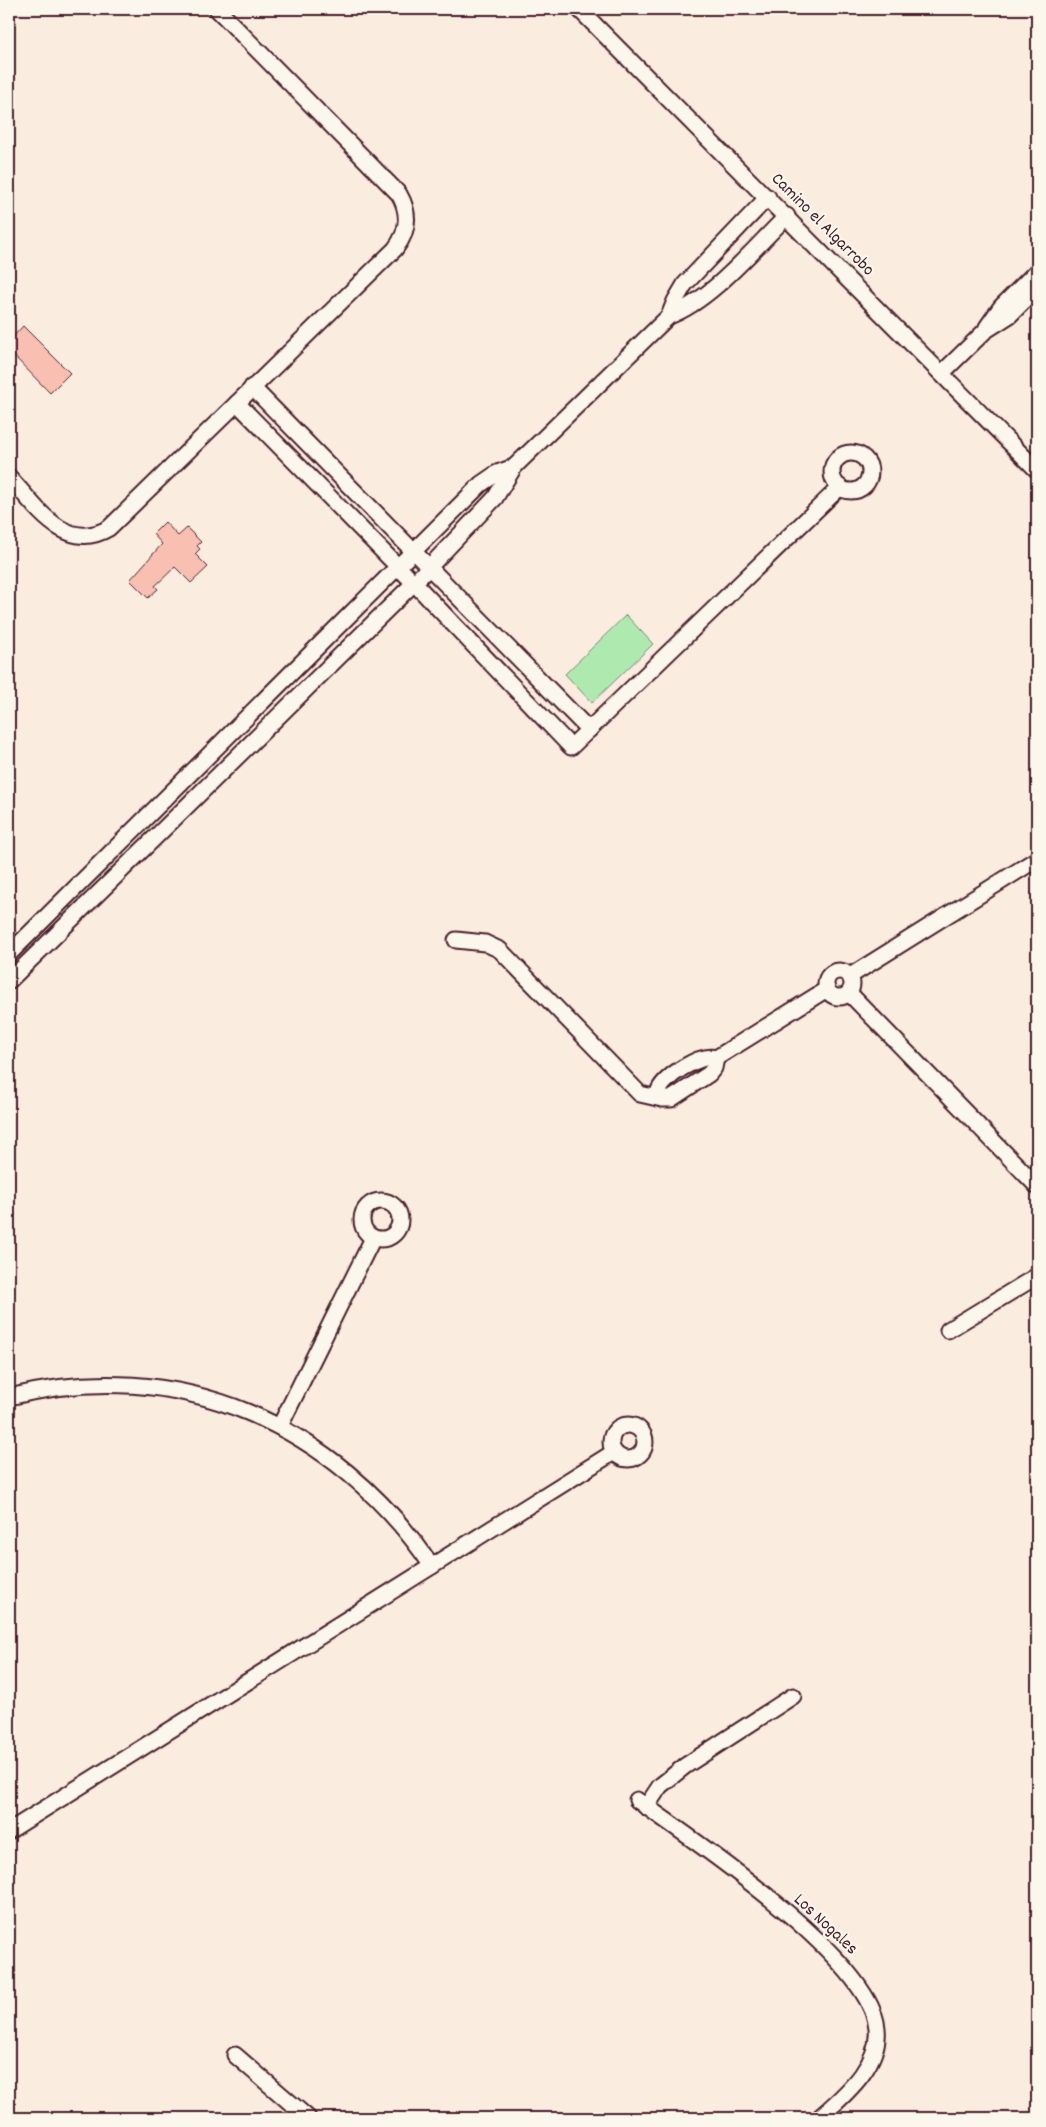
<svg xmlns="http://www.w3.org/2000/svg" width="1046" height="2127" viewBox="0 0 1046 2127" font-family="Dekko,sans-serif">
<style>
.green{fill:#aeeab0;stroke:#7c846e}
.building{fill:#f9bfb0;stroke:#4a1f2b}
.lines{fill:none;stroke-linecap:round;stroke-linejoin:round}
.minor-casing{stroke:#4a1f2b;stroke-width:19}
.minor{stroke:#fbf7ec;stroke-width:15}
.labels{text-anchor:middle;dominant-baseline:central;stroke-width:4.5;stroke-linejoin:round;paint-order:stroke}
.street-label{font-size:18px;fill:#4a1f2b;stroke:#fbf7ec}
</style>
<rect width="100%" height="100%" fill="#fbece0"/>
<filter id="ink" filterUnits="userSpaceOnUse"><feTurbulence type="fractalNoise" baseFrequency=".02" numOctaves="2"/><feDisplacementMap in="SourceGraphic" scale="10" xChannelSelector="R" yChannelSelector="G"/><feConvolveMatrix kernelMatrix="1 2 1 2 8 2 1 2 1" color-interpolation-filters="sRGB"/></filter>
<g filter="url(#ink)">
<path class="green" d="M626,615l27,29 -61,59 -27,-29z"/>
<g class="building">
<path d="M23,326l47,47 -20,20 -41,-42v-10z"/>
<path d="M165,522l13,14 9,-8 14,14 -4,4 3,3 -5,5 13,13 -17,16 -16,-16 -20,19 3,3 -10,9 -18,-18 32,-36 -9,-10z"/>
</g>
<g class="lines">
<defs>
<g id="minor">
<path d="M579,9l458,461"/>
<path d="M669,316l6,-15 10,-17 83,-87"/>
<path d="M987,327l14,-20 36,-36"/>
<path d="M942,373l43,-42 25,-16 27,-27"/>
<path d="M252,387l337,343"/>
<path d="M237,403l177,180 157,164 269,-260"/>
<circle cx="851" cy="472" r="19"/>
<path d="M9,477c27,29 56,77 100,51l286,-279c14,-18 15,-36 4,-55l-182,-185"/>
<path d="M456,940l29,3 15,7 140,144 22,5h9l38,-25 5,-6 2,-10"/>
<path d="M9,954l472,-470 16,-11 17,-6"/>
<circle cx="839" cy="984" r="13"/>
<path d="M850,976l187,-117"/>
<path d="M9,981l405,-398 81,-85 19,-31 155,-151c42,-15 86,-69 118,-100"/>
<path d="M849,993l188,193"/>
<path d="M659,1097l-1,-4c4,-16 43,-40 58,-35l111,-69"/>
<circle cx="381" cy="1220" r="19"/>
<path d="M948,1330l89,-54"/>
<path d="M9,1397c169,-43 326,27 423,169"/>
<circle cx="628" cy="1442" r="17"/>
<path d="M280,1426l93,-188"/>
<path d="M637,1800c58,41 224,153 239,222 9,40 -31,73 -57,96"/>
<path d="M646,1807l14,-21 25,-20 108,-70"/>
<path d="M9,1831l605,-379"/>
<path d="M235,2055l73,63"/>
</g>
</defs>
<use href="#minor" class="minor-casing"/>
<use href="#minor" class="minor"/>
</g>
</g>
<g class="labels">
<g class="street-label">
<text transform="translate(822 225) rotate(45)">Camino el Algarrobo</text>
<text transform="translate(825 1925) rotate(43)">Los Nogales</text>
</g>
</g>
<rect width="1046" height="2127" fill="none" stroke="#fbf7ec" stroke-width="30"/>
<rect x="15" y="15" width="1016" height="2097" fill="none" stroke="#4a1f2b" stroke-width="2" filter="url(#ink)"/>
</svg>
